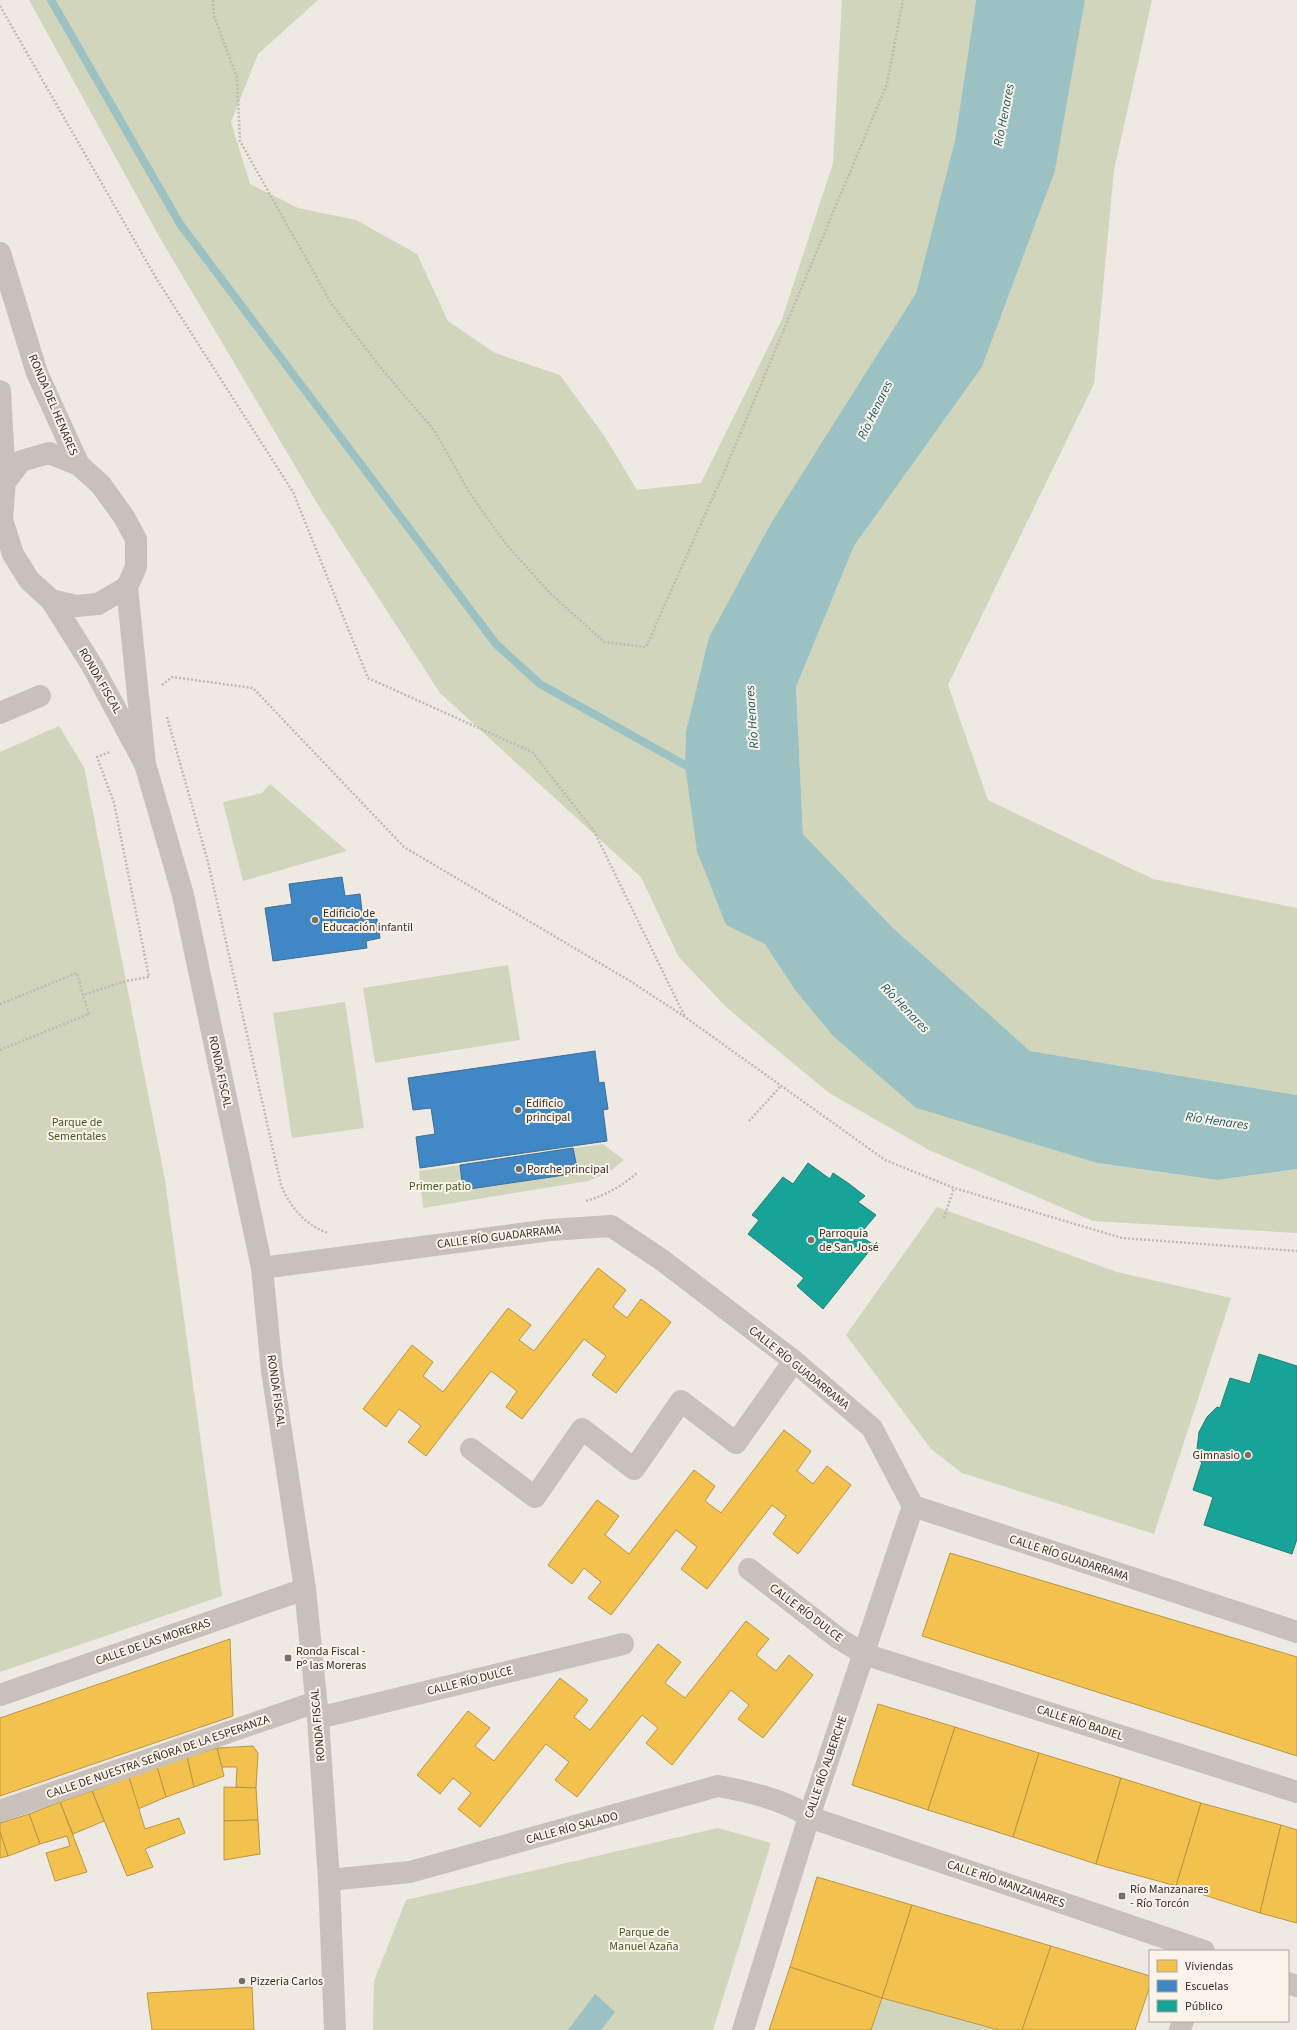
<svg xmlns="http://www.w3.org/2000/svg" width="1297" height="2030" viewBox="0 0 1297 2030" font-family="'Source Sans 3',sans-serif">
<style>
.green{fill:#d0d5bb}
.water{fill:#9cc1c3}
.homes{fill:#f2c14e;stroke:#bb9543}
.schools{fill:#3f88c5;stroke:#3e6d96}
.public{fill:#17a398;stroke:#228076}
.lines{fill:none;stroke-linecap:round;stroke-linejoin:round}
.stream{stroke:#9cc1c3;stroke-width:8}
.path{stroke:#c1bab3;stroke-width:2.5;stroke-dasharray:2 2;stroke-linecap:butt}
.minor{stroke:#c8c1bb;stroke-width:22}
.poi-dot{fill:#796f69;stroke:#fbf4ea;stroke-width:1.5}
.labels{text-anchor:middle;dominant-baseline:central;stroke-width:4;stroke-linejoin:round;paint-order:stroke}
.street-label{font-size:12px;fill:#3a2e28;stroke:#fbf4ea}
.poi-label{font-size:12px;fill:#3a2e28;stroke:#fbf4ea;text-anchor:start}
.park-label{font-size:12px;fill:#475b29;stroke:#fbf4ea}
.water-label{font-size:13px;font-style:italic;fill:#195960;stroke:#fbf4ea}
</style>
<rect width="100%" height="100%" fill="#efe9e3"/>
<g class="green">
<path d="M29,0h289l-60,54 -27,68 19,62 48,24 58,12 61,34 31,67 47,32 65,22 45,62 32,53 64,-7 81,-164 51,-156 9,-163h134l-21,140 -39,153 -145,230 -62,114 -23,94 -1,34 42,160 38,19 30,46 38,46 83,72 181,55 120,17 80,-11v64l-204,-12 -164,-71 -100,-57 -102,-85 -49,-52 -37,-79 -201,-184 -123,-190 -157,-265z"/>
<path d="M1085,0h67l-38,170 -20,214 -146,301 40,115 165,79 144,29v187l-267,-44 -137,-123 -90,-94 -7,-147 58,-141 128,-179 73,-196z"/>
<path d="M59,726l25,41 81,413 57,416 -222,76v-920z"/>
<path d="M270,784l77,67 -104,30 -20,-79 39,-9z"/>
<path d="M508,965l12,75 -145,23 -12,-75z"/>
<path d="M345,1002l19,126 -72,10 -19,-125z"/>
<path d="M603,1144l21,16 -16,13 -20,8 -165,27 -4,-37z"/>
<path d="M937,1207l180,65 114,26 -77,236 -192,-61 -31,-24 -85,-114z"/>
<path d="M718,1828l53,15 -58,187h-340l1,-49 32,-81z"/>
<path d="M882,1998l117,32h-128z"/>
</g>
<g class="water">
<path d="M976,0h109l-30,171 -73,196 -128,179 -58,141 7,147 90,94 137,123 267,44v74l-80,11 -120,-17 -181,-55 -83,-72 -38,-46 -30,-46 -39,-19 -29,-74 -12,-86 1,-34 23,-94 62,-114 145,-230 39,-153z"/>
<path d="M595,1994l20,18 -14,18h-33z"/>
</g>
<g class="homes">
<path d="M598,1268l28,22 -13,17 14,11 14,-19 30,23 -55,71 -24,-18 14,-19 -22,-17 -62,80 -16,-12 11,-16 -26,-20 -65,85 -18,-14 13,-16 -22,-17 -13,18 -23,-18 49,-64 21,17 -10,14 20,16 65,-84 23,17 -12,15 15,11z"/>
<path d="M784,1430l27,21 -14,20 16,13 14,-18 24,19 -53,69 -25,-20 13,-18 -14,-11 -65,84 -26,-20 16,-22 -21,-17 -65,85 -23,-17 13,-16 -17,-14 -12,16 -24,-19 49,-65 22,16 -14,19 24,19 65,-84 21,16 -10,15 16,12z"/>
<path d="M950,1553l347,104v99l-375,-120z"/>
<path d="M746,1621l23,18 -13,16 20,16 13,-16 24,20 -50,63 -25,-19 11,-14 -18,-15 -59,75 -26,-22 12,-15 -16,-13 -65,82 -22,-17 14,-18 -23,-18 -66,83 -22,-18 13,-16 -18,-15 -13,16 -23,-19 51,-64 22,17 -15,18 19,15 66,-83 28,22 -14,17 16,13 68,-86 23,18 -16,21 20,15z"/>
<path d="M230,1639l3,77 -233,80v-78z"/>
<path d="M878,1704l77,23 -27,83 -76,-25z"/>
<path d="M955,1727l84,26 -26,84 -85,-27z"/>
<path d="M253,1746l5,7 -2,35 -20,-1 1,-20h-15l-5,-19z"/>
<path d="M217,1748l7,28 -30,11 -7,-30z"/>
<path d="M1039,1753l82,25 -25,86 -83,-27z"/>
<path d="M187,1757l7,30 -28,10 -9,-30z"/>
<path d="M157,1767l9,30 -28,12 -9,-32z"/>
<path d="M129,1777l16,52 34,-11 6,15 -40,16 8,18 -26,9 -35,-85z"/>
<path d="M1121,1778l80,25 -25,83 -80,-22z"/>
<path d="M224,1787l32,1 2,32 -34,1z"/>
<path d="M92,1791l12,30 -31,13 -13,-32z"/>
<path d="M60,1802l27,70 -32,9 -9,-28 24,-7 -3,-10 -27,8 -11,-30z"/>
<path d="M1201,1803l80,22 -21,88 -84,-27z"/>
<path d="M29,1814l11,30 -32,12 -8,-24v-9z"/>
<path d="M258,1820l2,34 -36,6v-39z"/>
<path d="M1281,1825l16,5v93l-37,-10z"/>
<path d="M0,1832l8,24 -8,2z"/>
<path d="M817,1877l95,28 -30,93 -92,-31z"/>
<path d="M912,1905l139,41 -29,84h-23l-117,-32z"/>
<path d="M1051,1946l99,30v10l-15,44h-113z"/>
<path d="M790,1967l92,31 -11,32h-102z"/>
<path d="M252,1987l2,43h-102l-5,-37z"/>
</g>
<g class="schools">
<path d="M342,877l3,19 15,-2 3,26 14,-1 3,19 -14,3 1,7 -94,13 -8,-53 27,-4 -3,-20z"/>
<path d="M595,1051l4,32 5,-1 4,27 -5,1 4,31 -187,27 -4,-31 19,-3 -4,-26 -18,2 -5,-32z"/>
<path d="M573,1148l5,25 -115,17 -3,-25z"/>
</g>
<g class="public">
<path d="M808,1163l22,16 3,-6 15,10 17,13 -7,6 18,13 -17,20 15,10 -51,64 -26,-23 7,-8 -56,-44 11,-14 -7,-5 31,-38 10,7z"/>
<path d="M1259,1354l38,12v173l-5,15 -88,-29 9,-28 -20,-7 9,-28 -2,-1 -3,-12 2,-17 8,-15 10,-10 3,1 10,-30 20,6z"/>
</g>
<g class="lines">
<path class="stream" d="M51,0l129,224 316,420 44,40 145,81 9,2"/>
<g class="path">
<path d="M213,0l1,16 23,61 3,64 91,162 49,64 54,63 35,62 36,51 45,50 54,49 42,5 79,-177 162,-386 16,-84"/>
<path d="M0,6l156,272 137,214 75,186 164,74 62,79 91,186"/>
<path d="M162,685l10,-8 81,11 151,159 226,134 55,36 200,143 69,28 168,50 175,13"/>
<path d="M167,717l41,145 73,323c9,22 24,40 47,48"/>
<path d="M0,1004l77,-31 6,22 43,-14 23,-4 -35,-174 -17,-46 13,-5"/>
<path d="M0,1050l89,-36 -6,-19"/>
<path d="M749,1121l32,-35"/>
<path d="M586,1201c20,-6 36,-15 51,-28"/>
<path d="M944,1218l10,-30"/>
</g>
<g class="minor">
<path d="M0,253l37,120 42,92"/>
<path d="M0,391l5,91"/>
<path d="M51,600l25,6 22,-2 29,-17"/>
<path d="M0,713l40,-17"/>
<path d="M145,764l-52,-97 -42,-67 -22,-20 -16,-26 -11,-34 2,-28 1,-10 16,-21 28,-8 30,12 22,20 23,32 12,22v28l-9,20 18,177 38,131 79,373 10,103 33,218 13,129 11,162 6,150"/>
<path d="M262,1268l288,-38 61,-4 51,34 132,101 78,67 41,78 384,126"/>
<path d="M471,1449l64,48 47,-68 52,40 47,-68 55,42 58,-82"/>
<path d="M749,1569l89,69 26,16 433,138"/>
<path d="M0,1695l305,-106"/>
<path d="M318,1718l305,-74"/>
<path d="M0,1811l316,-109"/>
<path d="M329,1880l81,-8 308,-86c28,5 68,14 91,31l395,134"/>
<path d="M1288,1983l9,3"/>
<path d="M743,2030l66,-213 104,-311"/>
<path d="M1180,2030l3,-9"/>
</g>
</g>
<g class="poi-dot">
<circle cx="315" cy="920" r="4"/>
<circle cx="518" cy="1110" r="4"/>
<circle cx="519" cy="1169" r="4"/>
<circle cx="811" cy="1240" r="4"/>
<circle cx="1248" cy="1455" r="4"/>
<rect x="284" y="1654" width="8" height="8" rx="2"/>
<rect x="1118" y="1892" width="8" height="8" rx="2"/>
<circle cx="242" cy="1981" r="4"/>
</g>
<g class="labels">
<g class="street-label">
<text transform="translate(53 405) rotate(67)">RONDA DEL HENARES</text>
<text transform="translate(100 681) rotate(60)">RONDA FISCAL</text>
<text transform="translate(220 1072) rotate(78)">RONDA FISCAL</text>
<text transform="translate(499 1237) rotate(-7)">CALLE RÍO GUADARRAMA</text>
<text transform="translate(799 1368) rotate(39)">CALLE RÍO GUADARRAMA</text>
<text transform="translate(276 1391) rotate(82)">RONDA FISCAL</text>
<text transform="translate(1069 1558) rotate(18)">CALLE RÍO GUADARRAMA</text>
<text transform="translate(806 1613) rotate(37)">CALLE RÍO DULCE</text>
<text transform="translate(153 1642) rotate(-19)">CALLE DE LAS MORERAS</text>
<text transform="translate(470 1681) rotate(-14)">CALLE RÍO DULCE</text>
<text transform="translate(1080 1723) rotate(18)">CALLE RÍO BADIEL</text>
<text transform="translate(318 1725) rotate(-95)">RONDA FISCAL</text>
<text transform="translate(158 1757) rotate(-19)">CALLE DE NUESTRA SEÑORA DE LA ESPERANZA</text>
<text transform="translate(826 1767) rotate(-71)">CALLE RÍO ALBERCHE</text>
<text transform="translate(572 1828) rotate(-15)">CALLE RÍO SALADO</text>
<text transform="translate(1006 1884) rotate(19)">CALLE RÍO MANZANARES</text>
</g>
<g class="poi-label">
<text x="323" y="913">Edificio de<tspan x="323" dy="14">Educación infantil</tspan></text>
<text x="526" y="1103">Edificio<tspan x="526" dy="14">principal</tspan></text>
<text x="527" y="1169">Porche principal</text>
<text x="819" y="1233">Parroquia<tspan x="819" dy="14">de San José</tspan></text>
<text x="1240" y="1455" text-anchor="end">Gimnasio</text>
<text x="296" y="1651">Ronda Fiscal -<tspan x="296" dy="14">Pº las Moreras</tspan></text>
<text x="1130" y="1889">Río Manzanares<tspan x="1130" dy="14">- Río Torcón</tspan></text>
<text x="250" y="1981">Pizzeria Carlos</text>
</g>
<g class="park-label">
<text x="77" y="1122">Parque de<tspan x="77" dy="14">Sementales</tspan></text>
<text x="440" y="1186">Primer patio</text>
<text x="644" y="1932">Parque de<tspan x="644" dy="14">Manuel Azaña</tspan></text>
</g>
<g class="water-label">
<text transform="translate(1004 115) rotate(-79)">Río Henares</text>
<text transform="translate(875 410) rotate(-64)">Río Henares</text>
<text transform="translate(752 717) rotate(-94)">Río Henares</text>
<text transform="translate(905 1008) rotate(46)">Río Henares</text>
<text transform="translate(1217 1121) rotate(8)">Río Henares</text>
</g>
</g>
<rect x="1149" y="1950" width="140" height="72" fill="#fbf4ea" stroke="#aea59c"/>
<rect x="1157" y="1960" width="20" height="12" fill="#f2c14e" stroke="#aea59c"/>
<text x="1185" y="1970" font-size="12" fill="#3a2e28">Viviendas</text>
<rect x="1157" y="1980" width="20" height="12" fill="#3f88c5" stroke="#aea59c"/>
<text x="1185" y="1990" font-size="12" fill="#3a2e28">Escuelas</text>
<rect x="1157" y="2000" width="20" height="12" fill="#17a398" stroke="#aea59c"/>
<text x="1185" y="2010" font-size="12" fill="#3a2e28">Público</text>
</svg>
